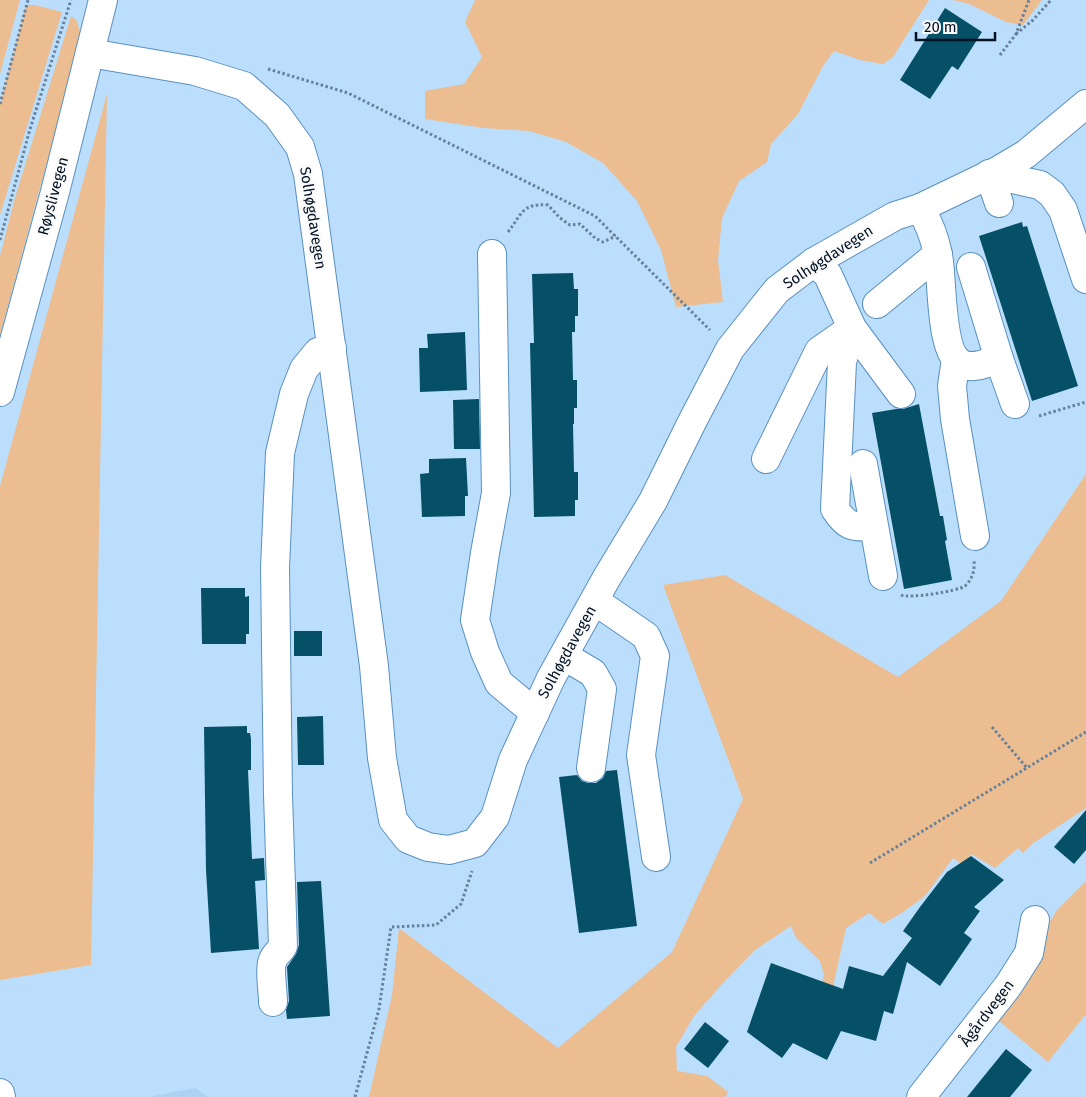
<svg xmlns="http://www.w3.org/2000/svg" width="1086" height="1097" viewBox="0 0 1086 1097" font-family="'Fira Sans',sans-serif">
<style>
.built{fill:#acd1f3}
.green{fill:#ebbd90}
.building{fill:#065067}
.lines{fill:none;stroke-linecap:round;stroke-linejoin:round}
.minor-casing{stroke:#5890c0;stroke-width:30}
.path{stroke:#67819b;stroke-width:3;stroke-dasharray:2.5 2.5;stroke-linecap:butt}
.minor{stroke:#fff;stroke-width:28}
.labels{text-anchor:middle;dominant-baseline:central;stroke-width:5;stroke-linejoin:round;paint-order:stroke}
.street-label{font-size:15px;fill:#001123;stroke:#fafafa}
</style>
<rect width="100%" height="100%" fill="#bcdefd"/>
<path class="built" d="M195,1088l13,9h-60z"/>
<g class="green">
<path d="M0,0h20l-20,74z"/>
<path d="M475,0h454l-36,57 -10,7 -23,-4 -26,-9 -11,15 -25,48 -27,30 -4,18 -28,19 -17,37 -4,42 5,42 -47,5 -15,-57 -24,-49 -34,-38 -37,-21 -37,-11 -45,-3 -59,-9v-28l39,-7 18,-27 -17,-35z"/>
<path d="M953,0h89l-19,25 -17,-3 -37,-18z"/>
<path d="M26,5h9l27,7 -62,203v-111z"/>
<path d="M71,16l6,5 4,16 -81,298v-79l14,-55z"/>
<path d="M107,94l-16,871 -91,15v-494z"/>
<path d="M1086,474v334l-54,36 -9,9 -5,-5 -23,20 -24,-14 -8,11 -10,-7 -28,38 -22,16 -20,12 -14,-11 -23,15 -12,54 2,19 -16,-11 4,-15 -4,-14 -24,-23 -5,-12 -36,24 -32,33 -29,33 -18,31 1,24 30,5 21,16 -2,5h-357l23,-102 7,-67 159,120 114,-96 71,-153 -80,-214 62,-10 173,102 103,-76z"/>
<path d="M1086,881v133l-38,48 -55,-46 64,-106z"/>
</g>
<g class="building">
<path d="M945,8l37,24 -24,38 -6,-4 -22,33 -30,-19z"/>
<path d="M1022,222l1,5 4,-1 51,160 -46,15 -53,-165z"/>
<path d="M573,273l1,16h4v27h-3v16h-3l1,48h4v28h-3v16h-1l1,48h4v28h-3v16l-41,1 -4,-174h4l-2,-69z"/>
<path d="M465,332l2,58 -47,2 -1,-44h9l-1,-14z"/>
<path d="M479,399l1,50h-26l-1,-49z"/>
<path d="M919,404l21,112h3l4,24 -2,1 7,39 -48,9 -32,-176 24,-4h7z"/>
<path d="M466,458l2,38h-3v20l-43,1 -2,-43 9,-1v-14z"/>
<path d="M201,588h44v9l4,-1v38h-3v10h-44z"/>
<rect x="294" y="631" width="28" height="25"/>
<path d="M323,716l1,49h-26l-1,-48z"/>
<path d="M247,726v7h3l1,6v31h-3l4,89 12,-1 1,22 -10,1 4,68 -48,4 -5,-83 -2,-143z"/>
<path d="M617,770l20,156 -58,7 -20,-156 18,-2 5,6 6,2h8l7,-5 3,-7z"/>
<path d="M1086,810v40l-12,14 -20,-17z"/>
<path d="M971,856l33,24 -30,27 6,4 -16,22 8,6 -32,47 -33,-24 -14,52 -9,-3 -8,30 -35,-10 -14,29 -34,-17 -11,15 -35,-26 24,-69 72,26 6,-23 34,10 29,-38 -9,-7 17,-24 27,-35z"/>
<path d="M321,881l9,135 -43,3 -1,-9 3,-9 -2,-34 9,-13 3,-9 -2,-63z"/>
<path d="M705,1022l24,19 -21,27 -24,-19z"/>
<path d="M1006,1049l26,21 -22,27h-43z"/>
</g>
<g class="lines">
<defs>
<g id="minor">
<path d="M90,53l105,18 49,15 33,29 23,32 8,27 66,492 8,92 11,62 15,19 20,8 21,3 26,-7 20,-26 18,-57 38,-82 55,-99 47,-78 39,-79 38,-73 47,-59 37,-28 81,-46 25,-8 79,-38 27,-16 60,-50"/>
<path d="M999,203l-10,-29 51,11 12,9 11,16 23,69"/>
<path d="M920,208c8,13 15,31 18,47 5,23 1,99 24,109 12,6 26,-2 37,-5"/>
<path d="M492,254l4,239 -11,60 -10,67 10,32 14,31 36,30"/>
<path d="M814,262l14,13 24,53 49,66"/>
<path d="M971,267l28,92 16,45"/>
<path d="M877,304l61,-50"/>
<path d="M956,359l-4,27 3,33 20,117"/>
<path d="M0,392l55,-200 48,-192"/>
<path d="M766,459l53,-108 33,-23 -10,34 -7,147c11,17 17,19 38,17"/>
<path d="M863,464l20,112"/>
<path d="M595,601l51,35 9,20 -14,99 15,102"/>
<path d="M564,656l29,17 9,16 -11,79"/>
<path d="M273,1002c0,-10 -4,-35 0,-42 2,-6 7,-8 10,-14l-5,-151 -3,-227 5,-115 14,-59 10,-25 14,-17 14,-4"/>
<path d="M0,1093l1,4"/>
<path d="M921,1097l87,-111 21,-33 6,-33"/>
</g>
</defs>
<use href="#minor" class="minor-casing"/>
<g class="path">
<path d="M1016,34l17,-14 18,-20"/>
<path d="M1000,55l16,-21 13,-34"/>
<path d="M268,69l80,24 247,123 115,114"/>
<path d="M0,104l28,-104"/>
<path d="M508,232c14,-18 14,-29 40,-27l12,13 10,7 10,-1 15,14 8,4 13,-6"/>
<path d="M0,240l30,-111 41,-129"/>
<path d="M1039,416l47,-14"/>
<path d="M901,595c8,4 57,-4 64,-9 7,-6 10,-16 9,-25"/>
<path d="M992,727l35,41"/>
<path d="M870,863l216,-131"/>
<path d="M355,1097l24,-88 12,-82 45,-2 25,-21 11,-33"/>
</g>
<use href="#minor" class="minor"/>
</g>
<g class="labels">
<g class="street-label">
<text transform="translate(53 196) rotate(-75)">Røyslivegen</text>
<text transform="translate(313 218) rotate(81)">Solhøgdavegen</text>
<text transform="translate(828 257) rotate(-33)">Solhøgdavegen</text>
<text transform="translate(567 652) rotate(-61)">Solhøgdavegen</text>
<text transform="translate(987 1013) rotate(-53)">Ågårdvegen</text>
</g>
</g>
<path d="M916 32v8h79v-8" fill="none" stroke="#001123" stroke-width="2.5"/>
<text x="924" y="32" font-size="15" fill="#001123" stroke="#fafafa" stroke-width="4" paint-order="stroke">20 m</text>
</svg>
